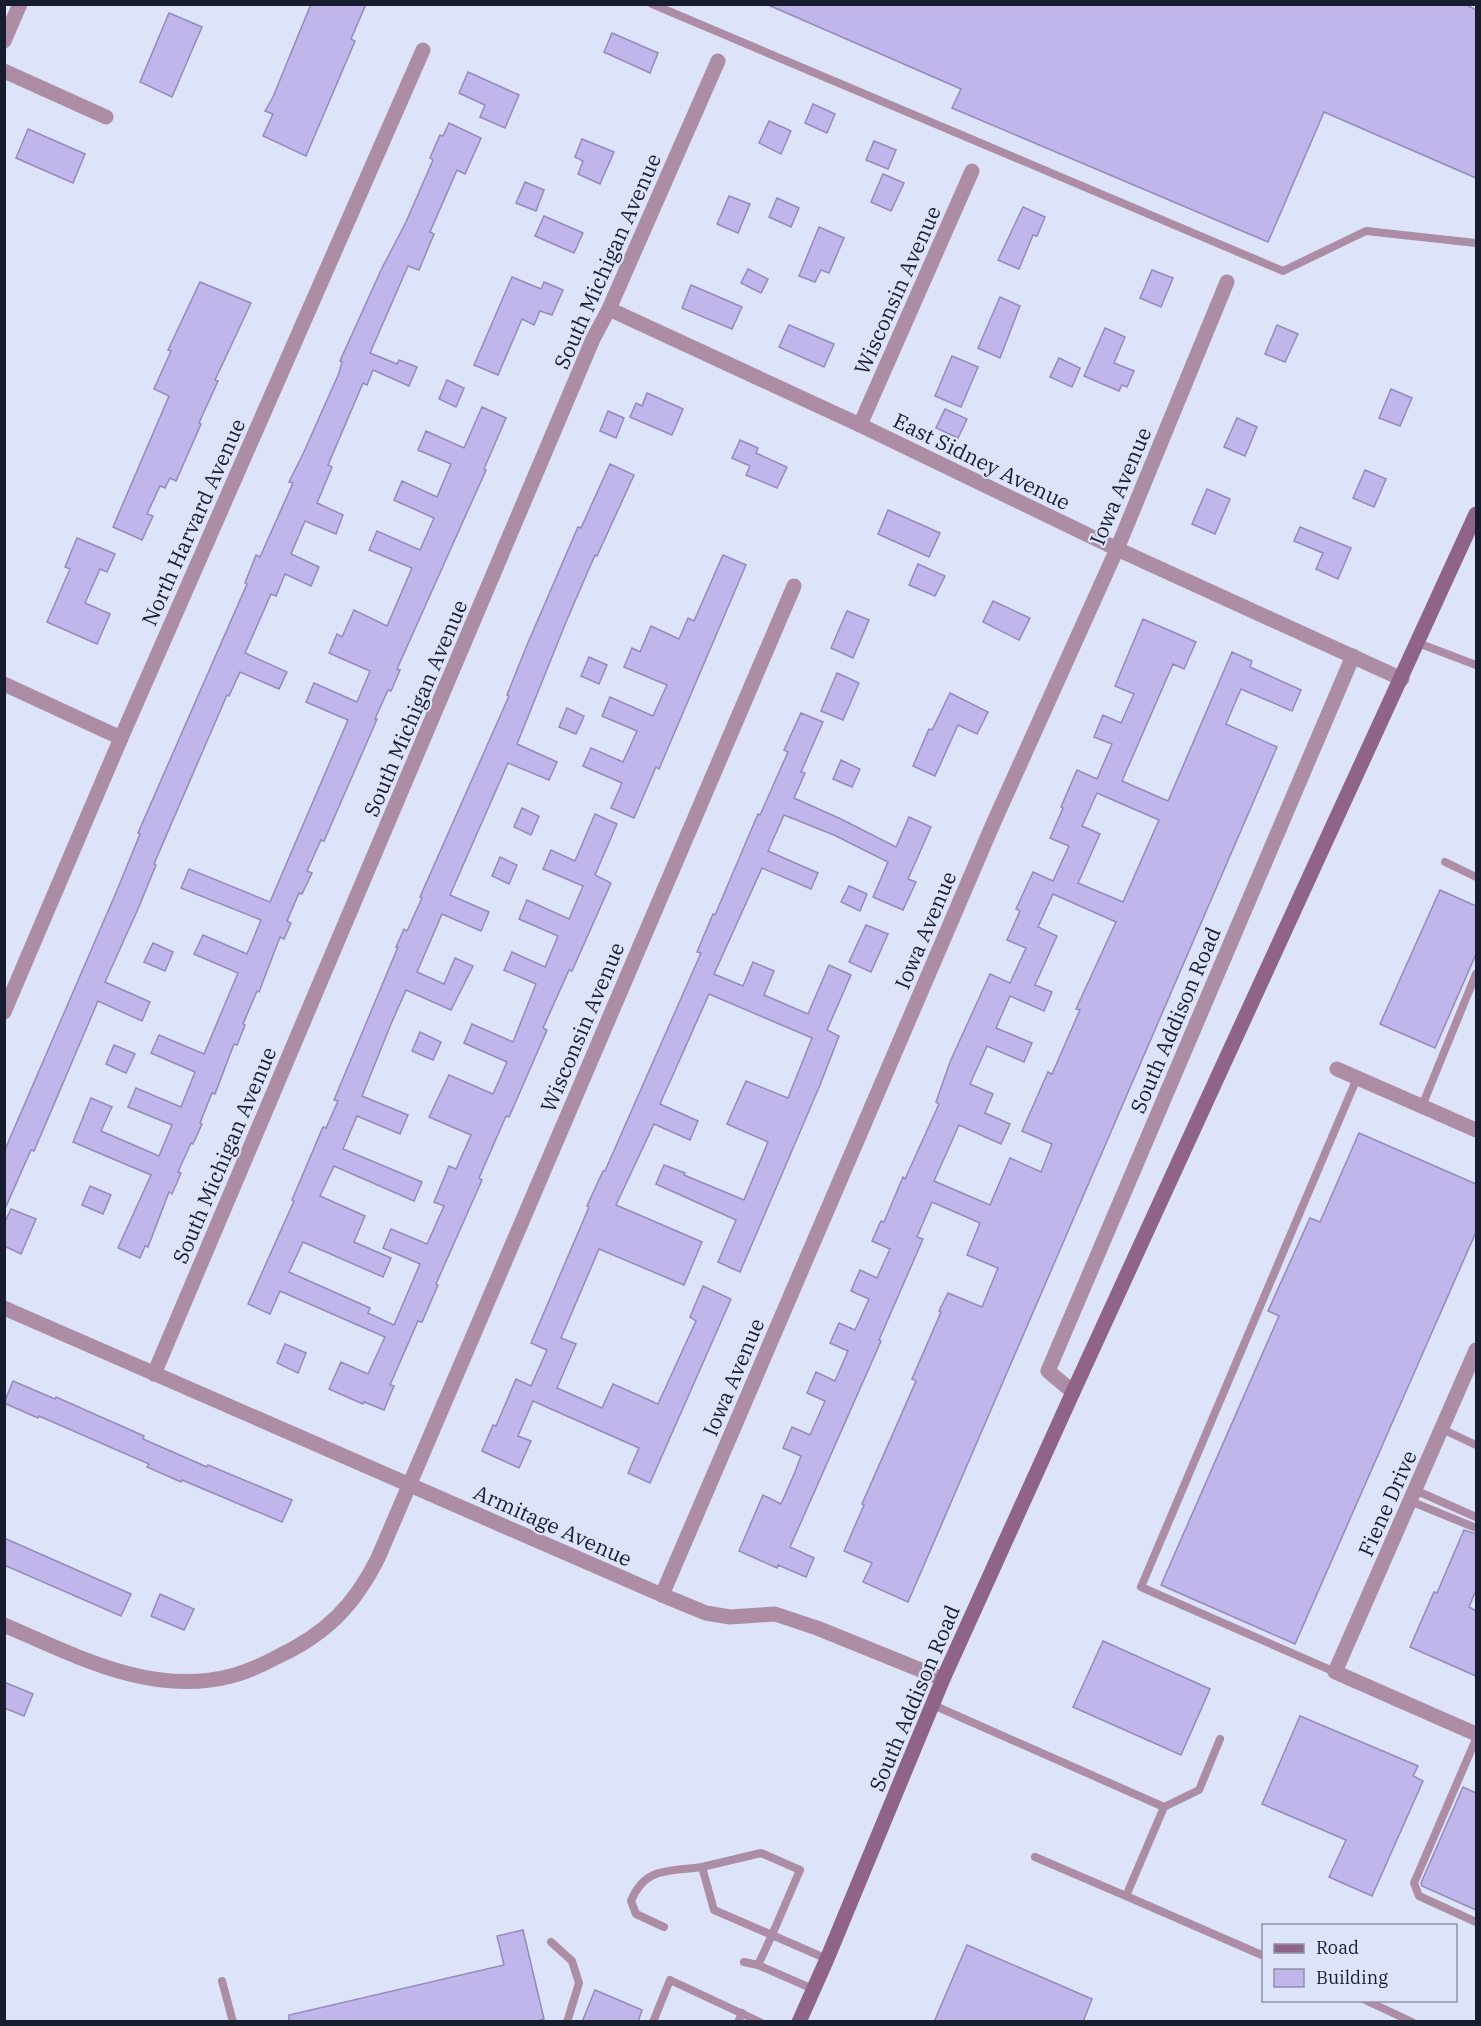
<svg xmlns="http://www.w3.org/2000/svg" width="1481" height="2026" viewBox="0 0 1481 2026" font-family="'IBM Plex Serif',serif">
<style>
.building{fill:#c1b6eb;stroke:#958abc;stroke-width:1.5;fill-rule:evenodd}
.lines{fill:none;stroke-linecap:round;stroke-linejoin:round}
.lane{stroke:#ac8da5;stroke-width:8}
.street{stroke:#ac8da5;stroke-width:15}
.secondary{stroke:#8f6486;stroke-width:15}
.labels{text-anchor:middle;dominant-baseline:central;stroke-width:4.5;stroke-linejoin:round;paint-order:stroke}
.street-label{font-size:21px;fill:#181c2f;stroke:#dde3f8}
</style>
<rect width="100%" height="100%" fill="#dde3f8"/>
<g class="building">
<path d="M311,4h55l-15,35 4,2 -49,115 -43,-20 10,-22 -8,-3 8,-14z"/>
<path d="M766,4h699l11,6v168l-152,-66 -56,130 -316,-134 9,-19z"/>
<path d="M169,13l33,14 -30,70 -32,-15z"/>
<path d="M612,33l46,20 -8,20 -46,-21z"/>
<path d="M468,72l51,23 -14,33 -25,-11 5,-12 -26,-12z"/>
<path d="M813,104l22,10 -8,19 -22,-10z"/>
<path d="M769,121l22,10 -10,23 -22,-11z"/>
<path d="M449,123l32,15 -16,36 -8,-4 -27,62 4,2 -15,36 -11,-4 -38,87 27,11 2,-4 18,7 -8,19 -36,-16 -6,15 -4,-2 -35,82 4,2 -15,36 26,12 -7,19 -31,-13 -14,33 28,13 -8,19 -26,-12 -9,22 -5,-2 -26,59 42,19 -8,17 -39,-17 -11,24 -2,-1 -29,67 -44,102 2,1 -18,44 -33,73 45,20 -8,19 -44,-20 -64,150 -3,-1 -27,61v-59l114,-264 22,-54 -2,-1 109,-249 -2,-1 11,-28 4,2 33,-74 -4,-1 14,-28 36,-81 3,-11 -2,-1 42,-93 24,-46 27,-62 -3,-2 10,-23 3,1z"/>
<path d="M28,129l57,25 -12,29 -57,-25z"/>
<path d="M582,139l32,13 -14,32 -22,-10 5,-13 -8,-4z"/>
<path d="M874,141l22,9 -8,19 -22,-9z"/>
<path d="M883,174l21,9 -13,28 -20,-9z"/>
<path d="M525,182l19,8 -8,21 -20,-8z"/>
<path d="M729,196l21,8 -12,29 -21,-9z"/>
<path d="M777,198l22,10 -8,19 -22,-10z"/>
<path d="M1023,207l22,10 -8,19 -4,-1 -14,34 -21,-9z"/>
<path d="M544,216l39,17 -9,20 -39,-17z"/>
<path d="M819,227l25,11 -15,35 -8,-3 -6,12 -16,-6z"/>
<path d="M748,269l20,10 -7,14 -20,-10z"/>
<path d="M1152,270l21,8 -12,29 -21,-9z"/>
<path d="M512,277l29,12 3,-7 19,8 -11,25 -12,-4 -6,14 -12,-6 -24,56 -24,-10z"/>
<path d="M200,282l51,21 -36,77 3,1 -19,42 2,1 -25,57 -6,-3 -5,10 -5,-2 -13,28 6,2 -11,24 -29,-13 56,-131 -15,-7 17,-38 -3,-1z"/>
<path d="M691,285l51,22 -10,22 -50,-21z"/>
<path d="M1000,297l20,9 -20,52 -22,-10z"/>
<path d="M789,325l45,19 -10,23 -45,-20z"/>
<path d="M1277,325l21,9 -13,28 -20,-8z"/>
<path d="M1105,328l20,9 -11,26 20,8 -7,16 -5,-2 -3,6 -35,-15z"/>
<path d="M952,356l26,11 -17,40 -26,-11z"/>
<path d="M1059,358l21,10 -8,19 -22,-10z"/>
<path d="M447,380l17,8 -8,19 -17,-8z"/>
<path d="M1391,389l21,9 -12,28 -21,-8z"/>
<path d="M647,393l36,16 -11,26 -42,-18 6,-14 6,3z"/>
<path d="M482,407l24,11 -22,51 2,1 -89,199 3,1 -9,21 -3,-1 -13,29h2l-53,122 -3,-1 -14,31 5,2 -10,21 -3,-1 -12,28 4,2 -7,16 -4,-2 -21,55 -2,-1 -14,33 2,1 -8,20 -3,-1 -19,50 -3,-1 -12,30 2,1 -9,20 -2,-1 -13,29 3,1 -9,21 -3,-2 -21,55 -3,-1 -5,12 -22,-10 33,-73 -78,-33 18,-44 21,9 -11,24 58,25 13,-31 -44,-18 8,-19 45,19 14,-35 -44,-19 8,-18 45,19 34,-81 -44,-19 9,-19 44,19 14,-34 -80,-32 8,-19 81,33 78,-182 -42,-18 8,-19 43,19 13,-31 -41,-18 8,-19 5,3 12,-27 33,16 25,-58 -43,-18 8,-19 43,19 14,-32 -40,-18 8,-19 35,16 14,-33 -33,-14 8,-19 38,17z"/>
<path d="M945,409l22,10 -9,19 -22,-10z"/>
<path d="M608,411l16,7 -8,20 -16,-7z"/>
<path d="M1237,418l20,9 -12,29 -21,-9z"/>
<path d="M740,440l18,8 -2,5 31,14 -10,21 -31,-13 4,-9 -18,-8z"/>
<path d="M610,464l24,11 -37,81 -2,-1 -29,67 -49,122 40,18 -8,18 -41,-17 -58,132 39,17 -8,19 -39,-17 -25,58 27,12 11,-26 18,8 -22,44 -45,-20 -15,34 -29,72 46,19 -8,19 -43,-18 -14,33 79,33 -8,19 -80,-35 -14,30 45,20 -11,26 37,16 -8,19 -80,-35 -14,30 81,36 -2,5 26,12 26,-61 -37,-16 8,-19 36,15 17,-38 -10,-4 15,-36 7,3 15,-34 -42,-18 9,-19 11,-23 44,19 14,-32 -43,-19 8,-19 41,18 23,-58 -32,-14 8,-18 33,15 13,-31 -39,-17 8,-19 42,19 14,-33 -40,-17 8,-19 24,11 20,-47 22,10 -22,51 16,8 -39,88 -3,-1 -26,58 4,2 -38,87 -3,-1 -27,62 3,2 -46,104 2,1 -16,37 -4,-1 -28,64 4,1 -10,24 -20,-8 -1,2 -34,-15 12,-27 27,12 17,-37 -105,-46 -10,23 -22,-10 46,-103 -2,-1 31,-73 3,1 12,-27 -4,-1 64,-153h-2l8,-18 3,2 15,-33 -2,-1 89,-201 -2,-1 20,-50 51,-118 3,1z"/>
<path d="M1365,470l21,9 -12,28 -21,-9z"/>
<path d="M1207,489l23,10 -15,35 -23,-10z"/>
<path d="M888,510l52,23 -11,24 -51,-23z"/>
<path d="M1300,527l51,21 -13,31 -22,-10 7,-16 -29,-12z"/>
<path d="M77,538l38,16 -8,18 -7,-3 -15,34 25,11 -13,30 -50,-22 23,-53 -5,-2z"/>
<path d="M723,555l23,10 -87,204 -3,-2 -22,51 -23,-10 11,-25 -39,-17 8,-18 32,14 14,-31 -35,-15 8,-19 43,19 14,-31 -43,-18 8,-19 8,4 11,-26 28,13 9,-21 6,3z"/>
<path d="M918,564l27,12 -10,20 -26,-11z"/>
<path d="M993,601l37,17 -11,22 -36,-18z"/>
<path d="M847,611l22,9 -16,38 -22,-10z"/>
<path d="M1143,619l53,23 -12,27 -11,-5 -51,117 46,20 64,-149 20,9 -2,6 51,23 -9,21 -51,-22 -15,35 51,23 -369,855 -45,-20 9,-19 -28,-12 20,-46 -2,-1 54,-123 -4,-2 29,-67 -2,-1 9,-18 34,14 16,-39 -31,-13 13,-32 -48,-21 -15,35 6,2 -44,101 2,1 -91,206 24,11 -8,19 -28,-12 -1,3 -38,-17 24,-56 18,9 14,-32 6,-16 -18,-8 9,-21 18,8 15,-34 -18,-8 9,-21 19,9 13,-30 -18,-8 9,-20 16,7 14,-31 -18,-8 9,-21 17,8 13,-29 -18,-8 9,-20 3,1 19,-45 2,2 34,-75 -3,-2 14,-40 40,-88 20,9 16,-35 -19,-8 13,-29 -4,-2 17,-37 20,9 16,-35 -19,-8 13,-30 -2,-1 16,-37 20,9 15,-35 -18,-7 9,-22 18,8 13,-29 -19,-8zM1097,793l62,27 -36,82 -45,-19 22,-49 -18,-8zM1053,894l63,28 -40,87 4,1 -28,64 -4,-2 -26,59 30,13 -11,28 -31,-14 -20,47 -56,-24 25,-56 42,19 9,-20 -25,-11 8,-19 -23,-10 17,-38 37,16 8,-19 -36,-15 14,-32 34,15 8,-19 -17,-7 22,-49 -19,-9z"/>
<path d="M589,657l18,8 -8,19 -18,-8z"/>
<path d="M837,673l22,10 -16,37 -22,-9z"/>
<path d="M950,693l38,19 -11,22 -19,-9 -23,51 -22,-10 16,-37 3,1z"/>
<path d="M567,708l17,8 -8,18 -17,-7z"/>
<path d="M801,713l22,9 -22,50 4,1 -11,25 47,21 55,28 13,-30 22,10 -23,52 8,3 -13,28 -30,-13 15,-35 -54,-27 -50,-20 -16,36 50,22 -7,16 -49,-21 -48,106 29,12 10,-24 21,9 -10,24 44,19 21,-49 22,10 -24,55 12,6 -19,49 -80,187 -22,-10 18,-42 -80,-36 8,-19 21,8 -1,2 60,25 24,-58 -41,-18 19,-43 42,17 24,-60 -103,-44 -49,110 38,17 -8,19 -36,-16 -38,81 86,37 -18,43 -85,-36 -38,89 15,6 -19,44 45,20 11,-24 45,20 38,-83 -6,-4 13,-31 28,13 -81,184 -22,-10 11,-25 -106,-47 -15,35 13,5 -12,27 -37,-17 11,-26 3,1 20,-47 15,7 16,-36 -16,-7 58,-136 -2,-1 16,-35h2l96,-218 -4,-1 16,-38 2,1 43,-101 2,1 28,-63 -4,-2z"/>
<path d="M841,760l19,9 -8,18 -19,-8z"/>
<path d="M522,808l17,8 -8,19 -17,-8z"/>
<path d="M500,857l17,8 -8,19 -17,-8z"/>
<path d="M849,886l18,8 -7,17 -19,-9z"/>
<path d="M1440,890l36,16v48l-41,94 -55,-24z"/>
<path d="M866,925l22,9 -17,38 -22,-10z"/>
<path d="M153,943l20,9 -8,19 -21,-9z"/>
<path d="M420,1032l21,10 -8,18 -21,-9z"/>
<path d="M114,1045l21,9 -9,19 -20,-9z"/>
<path d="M1359,1133l117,51v48l-181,412 -134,-59 118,-269 -11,-5 42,-93 10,4z"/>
<path d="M90,1186l21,9 -8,19 -21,-9z"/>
<path d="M11,1209l25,10 -15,35 -17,-8v-22z"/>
<path d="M285,1344l21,9 -8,20 -21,-10z"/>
<path d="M13,1381l42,18 1,-2 88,39 -1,3 64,28 1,-2 84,35 -10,22 -100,-42 -1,2 -34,-15 2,-3 -110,-48 -1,2 -34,-15z"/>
<path d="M1464,1530l12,4v56l-7,17 7,4v65l-66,-29 24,-55 3,1z"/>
<path d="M4,1538l127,56 -10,22 -117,-51z"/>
<path d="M160,1594l34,15 -10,21 -33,-14z"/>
<path d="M1103,1641l107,48 -29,66 -108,-48z"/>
<path d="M4,1682l29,12 -9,22 -20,-8z"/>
<path d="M1300,1716l118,50 -5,10 10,5 -51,115 -43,-19 17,-37 -84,-36z"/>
<path d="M1463,1787l13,6v117l-54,-24 -1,-3z"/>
<path d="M523,1930l21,89 -10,3h-245v-7l215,-50 -7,-29z"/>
<path d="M967,1945l125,54 -9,23h-149z"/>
<path d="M595,1990l47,20 -4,12h-56z"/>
</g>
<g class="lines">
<g class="lane">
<path d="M652,4l631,267 83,-40 110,12"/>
<path d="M1418,643l58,22"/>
<path d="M1445,862l31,15"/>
<path d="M1422,1106l54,-132"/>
<path d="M1442,1429l34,16"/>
<path d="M1415,1490l61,27"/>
<path d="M1410,1501l66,27"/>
<path d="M1335,1672l-194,-85 216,-509"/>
<path d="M933,1705l231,102"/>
<path d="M1476,1739l-62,144 5,13 57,26"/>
<path d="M1035,1857l91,39 38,-89 35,-17 21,-51"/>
<path d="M1126,1896l138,60"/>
<path d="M664,1927l-28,-13 -5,-13c14,-35 38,-29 71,-34"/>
<path d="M551,1942l21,19 7,22 -12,39"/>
<path d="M744,1962l14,3"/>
<path d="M222,1981l11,41"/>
<path d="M813,1989l-55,-24 14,-30 -58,-25 -12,-43 59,-14 39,17 -28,65 55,24"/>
<path d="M1365,2000l47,22"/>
<path d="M653,2022l17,-42 90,42"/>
<path d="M738,2022l4,-9"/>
</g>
<g class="street">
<path d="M4,41l16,-37"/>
<path d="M4,71l102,46"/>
<path d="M609,309l251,116 257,124 285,130"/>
<path d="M860,425l112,-254"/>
<path d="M4,684l117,54"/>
<path d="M4,1012l117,-274 302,-688"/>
<path d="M1337,1069l139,61"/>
<path d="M4,1308l658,287 44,18 24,4 45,-3 42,14 126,51"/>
<path d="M1476,1350l-141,322 141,62"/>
<path d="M154,1374l439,-1035 16,-30 109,-248"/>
<path d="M1073,1392l-25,-21 305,-715"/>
<path d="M662,1595l331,-771 124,-275 110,-267"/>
<path d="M4,1625c70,30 148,72 227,51 16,-4 31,-11 46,-19 49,-23 77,-51 101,-99l416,-972"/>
</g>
<path class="secondary" d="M799,2022l28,-63 116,-280 130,-287 403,-878"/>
</g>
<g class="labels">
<g class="street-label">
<text transform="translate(607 261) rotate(-66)">South Michigan Avenue</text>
<text transform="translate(897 290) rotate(-66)">Wisconsin Avenue</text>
<text transform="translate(982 461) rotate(26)">East Sidney Avenue</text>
<text transform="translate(1120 486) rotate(-67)">Iowa Avenue</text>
<text transform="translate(193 522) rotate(-66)">North Harvard Avenue</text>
<text transform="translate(415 708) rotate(-67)">South Michigan Avenue</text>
<text transform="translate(925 930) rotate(-67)">Iowa Avenue</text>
<text transform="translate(1175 1020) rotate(-67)">South Addison Road</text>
<text transform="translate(582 1027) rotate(-67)">Wisconsin Avenue</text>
<text transform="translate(224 1155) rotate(-67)">South Michigan Avenue</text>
<text transform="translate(733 1377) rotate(-67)">Iowa Avenue</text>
<text transform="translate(1387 1503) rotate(-66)">Fiene Drive</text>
<text transform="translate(553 1525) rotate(24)">Armitage Avenue</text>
<text transform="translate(914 1698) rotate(-67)">South Addison Road</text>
</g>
</g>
<rect width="1481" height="2026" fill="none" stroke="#181c2f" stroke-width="12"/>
<rect x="1262" y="1924" width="195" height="78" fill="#dde3f8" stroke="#8e93a8" stroke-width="1.5"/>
<rect x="1274" y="1944" width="30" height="9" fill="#8f6486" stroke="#8e93a8" stroke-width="1.5"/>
<text x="1316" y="1954" font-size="18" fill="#181c2f">Road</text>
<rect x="1274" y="1969" width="30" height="18" fill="#c1b6eb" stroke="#8e93a8" stroke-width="1.5"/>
<text x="1316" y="1984" font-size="18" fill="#181c2f">Building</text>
</svg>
